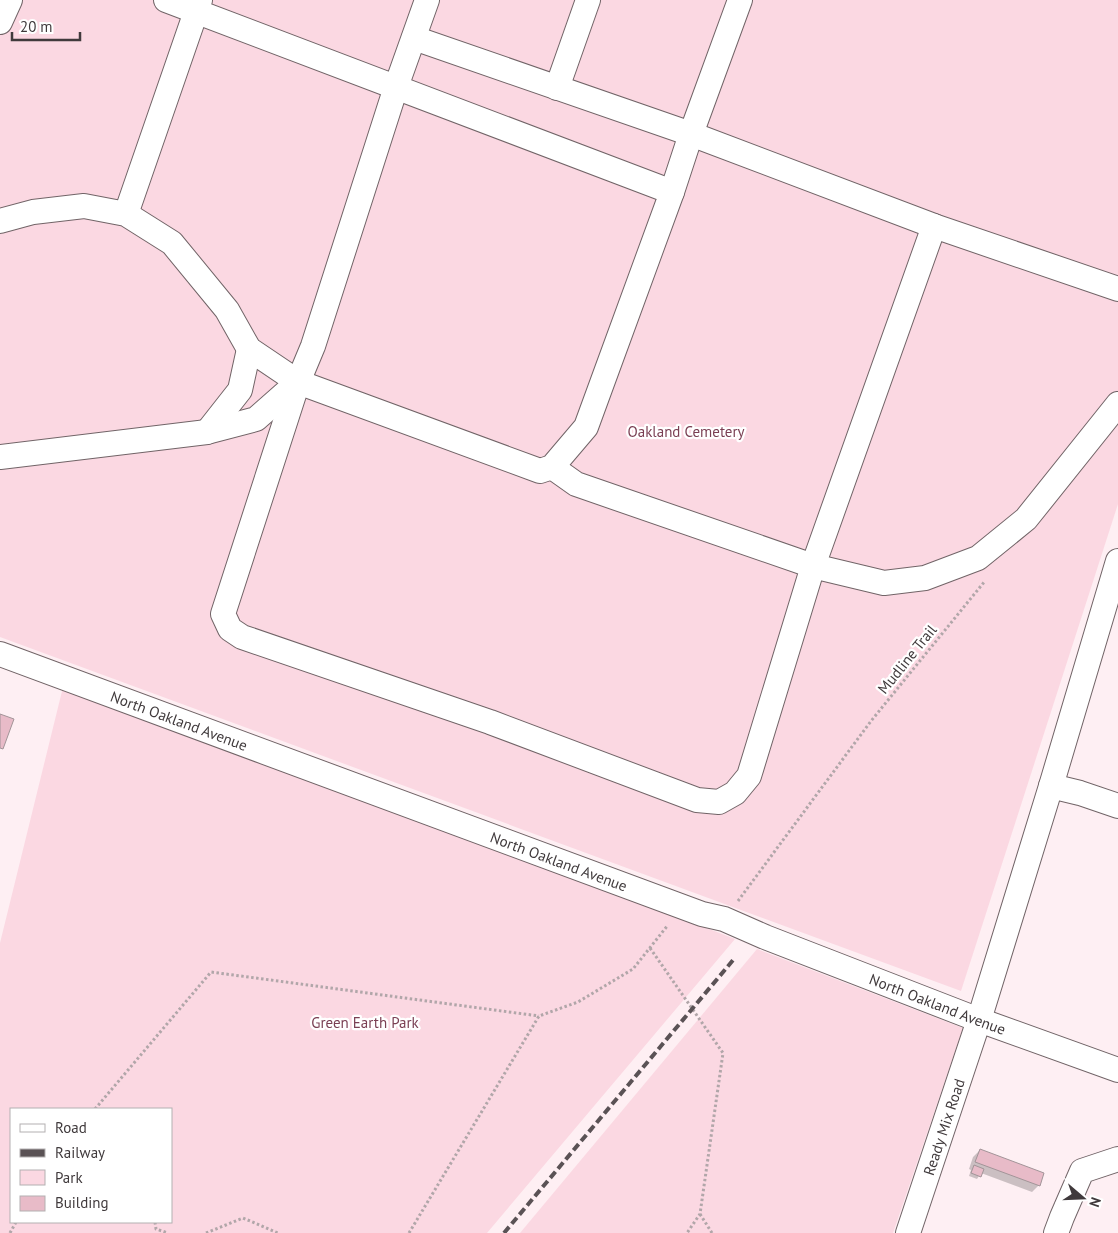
<svg xmlns="http://www.w3.org/2000/svg" width="1118" height="1233" viewBox="0 0 1118 1233" font-family="'PT Sans',sans-serif">
<style>
.green{fill:#fbd8e2;fill-rule:evenodd}
.shadow{fill:#0003}
.building{fill:#e8bbc8;stroke:#a29498}
.lines{fill:none;stroke-linecap:round;stroke-linejoin:round}
.minor-casing{stroke:#716467;stroke-width:26}
.path{stroke:#b1a6a9;stroke-width:3;stroke-dasharray:2.5 2.5;stroke-linecap:butt}
.minor{stroke:#fff;stroke-width:24}
.rail{stroke:#5a5255;stroke-width:4;stroke-dasharray:8 4;stroke-linecap:butt}
.labels{text-anchor:middle;dominant-baseline:central;stroke-width:4.5;stroke-linejoin:round;paint-order:stroke}
.park-label{font-size:15px;fill:#7a3f53;stroke:#fff}
.street-label{font-size:15px;fill:#403a3c;stroke:#fff}
</style>
<rect width="100%" height="100%" fill="#feeff3"/>
<g class="green">
<path d="M0,0h1118v504l-157,487 -961,-354z"/>
<path d="M65,679l670,260 -248,294h-487v-290zM11,1109h160v113h-160z"/>
<path d="M757,949l206,79 -70,205h-373z"/>
</g>
<path class="shadow" d="M980,1150l59,35 -7,7 -51,-19 -4,6 -8,-3 2,-6 -2,-1 4,-12z"/>
<g class="building">
<path d="M0,714l14,5 -11,30 -3,-1z"/>
<path d="M980,1149l64,24 -4,13 -65,-24z"/>
<path d="M974,1165l10,4 -3,8 -10,-4z"/>
</g>
<g class="lines">
<defs>
<g id="minor">
<path d="M0,22l10,-22"/>
<path d="M414,38l277,96 243,92 184,63"/>
<path d="M557,88l31,-88"/>
<path d="M672,192l19,-58 49,-134"/>
<path d="M126,214l74,-214"/>
<path d="M0,221l33,-9 51,-6 42,8 46,29 55,67 22,39 49,33 242,89 12,-4 34,-40 86,-235 -506,-192"/>
<path d="M298,382l-75,232 7,15 12,8 248,85 207,78 22,2 16,-9 14,-17 64,-210 121,-340"/>
<path d="M207,432l33,-42 9,-41"/>
<path d="M0,457l207,-25 49,-13 42,-37 15,-36 83,-259 31,-87"/>
<path d="M552,467l24,17 237,82 71,17 41,-5 53,-20 48,-39 92,-115"/>
<path id="s1" d="M0,654l702,260 22,5 41,18 214,83 139,50"/>
<path d="M1051,786l29,7 38,13"/>
<path id="s2" d="M908,1233l71,-213 72,-234 67,-225"/>
<path d="M1056,1233l6,-16 20,-46 36,-12"/>
</g>
</defs>
<use href="#minor" class="minor-casing"/>
<g class="path">
<path d="M738,901l133,-180 114,-140"/>
<path d="M650,948l73,105 -23,161 -13,19"/>
<path d="M95,1109l116,-137 328,44"/>
<path d="M700,1214l12,19"/>
<path d="M155,1222l1,7 12,4"/>
<path d="M10,1233l6,-11"/>
<path d="M206,1233l37,-15 35,15"/>
<path d="M409,1233l130,-217 39,-14 55,-33 35,-44"/>
</g>
<use href="#minor" class="minor"/>
<path class="rail" d="M504,1233l230,-274"/>
</g>
<g class="labels">
<g class="park-label">
<text x="686" y="431">Oakland Cemetery</text>
<text x="365" y="1022">Green Earth Park</text>
</g>
<g class="street-label">
<text transform="translate(907 659) rotate(-51)">Mudline Trail</text>
<text stroke="none"><textPath href="#s1" startOffset="191">North Oakland Avenue</textPath></text>
<text stroke="none"><textPath href="#s1" startOffset="596">North Oakland Avenue</textPath></text>
<text stroke="none"><textPath href="#s1" startOffset="1001">North Oakland Avenue</textPath></text>
<text stroke="none"><textPath href="#s2" startOffset="112">Ready Mix Road</textPath></text>
</g>
</g>
<rect x="10" y="1108" width="162" height="115" fill="#ffffff" stroke="#b3b0b1"/>
<rect x="20" y="1124" width="25" height="8" fill="#ffffff" stroke="#b3b0b1"/>
<text x="55" y="1133" font-size="15" fill="#403a3c">Road</text>
<rect x="20" y="1149" width="25" height="8" fill="#5a5255" stroke="#b3b0b1"/>
<text x="55" y="1158" font-size="15" fill="#403a3c">Railway</text>
<rect x="20" y="1170" width="25" height="15" fill="#fbd8e2" stroke="#b3b0b1"/>
<text x="55" y="1183" font-size="15" fill="#403a3c">Park</text>
<rect x="20" y="1196" width="25" height="15" fill="#e8bbc8" stroke="#b3b0b1"/>
<text x="55" y="1208" font-size="15" fill="#403a3c">Building</text>
<g transform="translate(1083 1198) rotate(109)" stroke="#ffffff" stroke-width="4" paint-order="stroke">
<path d="M0-4L9 19L0 12L-9 19Z" fill="#403a3c"/>
<text y="-8" font-size="14" font-weight="bold" text-anchor="middle" fill="#403a3c">N</text>
</g>
<path d="M12 32v8h68v-8" fill="none" stroke="#403a3c" stroke-width="2.5"/>
<text x="20" y="32" font-size="15" fill="#403a3c" stroke="#ffffff" stroke-width="4" paint-order="stroke">20 m</text>
</svg>
